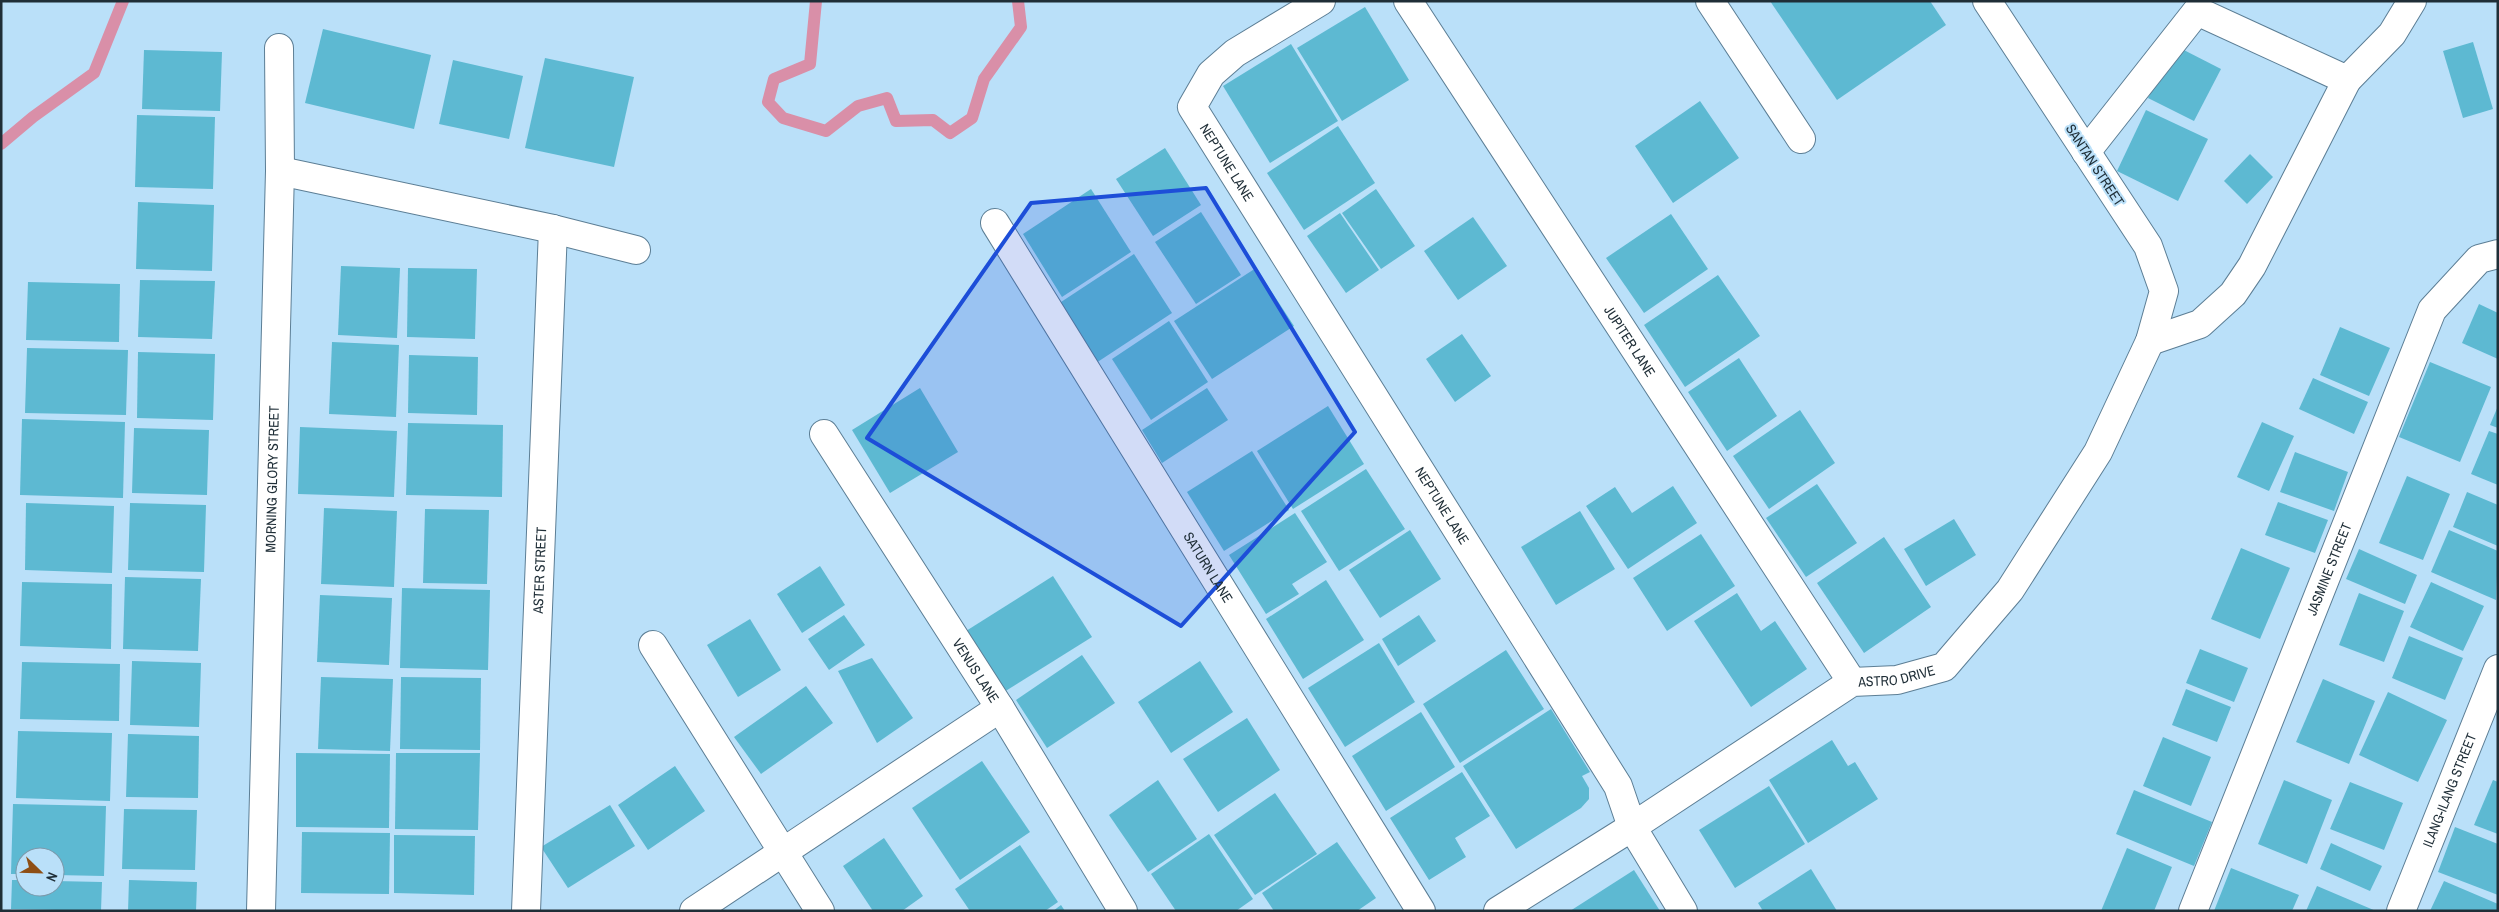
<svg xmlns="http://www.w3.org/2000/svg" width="2499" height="912" viewBox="0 0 2499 912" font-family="'Archivo Narrow',sans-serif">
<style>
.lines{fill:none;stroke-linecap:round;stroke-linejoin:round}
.stream{stroke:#d98fa8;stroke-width:12}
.building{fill:#5db9d2}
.minor-casing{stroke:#5c7e95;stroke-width:30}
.tertiary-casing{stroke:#5c7e95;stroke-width:30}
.minor{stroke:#fff;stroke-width:28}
.tertiary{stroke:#fff;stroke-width:28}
.marked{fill:#1d4ed8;fill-opacity:0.2;stroke:#1d4ed8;stroke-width:4;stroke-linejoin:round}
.labels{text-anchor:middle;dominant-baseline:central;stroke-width:4;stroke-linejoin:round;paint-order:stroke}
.street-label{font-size:14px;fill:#1f2e37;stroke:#bae0f9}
</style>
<rect width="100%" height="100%" fill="#bae0f9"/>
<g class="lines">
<g class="stream">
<path d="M816,1l-6,63 -36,15 -6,23 15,16 43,13 32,-25 29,-8 9,23 37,-1 17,13 22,-15 12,-39 37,-52 -3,-26"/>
<path d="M1,144l32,-27 61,-44 29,-72"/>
</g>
</g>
<g class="building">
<path d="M1770,1h160l16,24 -109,75z"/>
<path d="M1365,7l44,73 -67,41 -45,-73z"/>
<path d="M323,29l108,26 -17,74 -109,-26z"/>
<path d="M2473,42l20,67 -30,9 -20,-67z"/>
<path d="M1291,44l47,77 -68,42 -47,-77z"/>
<path d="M2176,46l45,23 -27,52 -46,-23z"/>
<path d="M144,50l78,2 -2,59 -78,-2z"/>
<path d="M545,58l89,19 -20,90 -89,-19z"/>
<path d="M453,60l70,16 -14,63 -70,-15z"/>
<path d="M1700,101l39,57 -66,45 -38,-57z"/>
<path d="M2146,110l62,29 -30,62 -61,-30z"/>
<path d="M137,115l78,2 -2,72 -78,-2z"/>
<path d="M1338,126l37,57 -71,47 -37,-57z"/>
<path d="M1165,148l36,57 -48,31 -37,-57z"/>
<path d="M2250,154l23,23 -26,27 -23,-23z"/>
<path d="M1091,189l40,63 -69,45 -39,-63z"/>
<path d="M1376,189l39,57 -34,23 -39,-56z"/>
<path d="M138,202l76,3 -2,66 -76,-2z"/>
<path d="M1201,212l40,63 -45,29 -41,-62z"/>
<path d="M1340,213l39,57 -33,23 -39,-57z"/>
<path d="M1671,214l37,55 -64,44 -38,-55z"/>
<path d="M1473,217l34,49 -49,34 -34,-49z"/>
<path d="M1134,254l38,59 -76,50 -38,-59z"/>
<path d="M341,266l59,2 -3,70 -59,-3z"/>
<path d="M408,268l69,1 -2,70 -68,-2z"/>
<path d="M1256,268l38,58 -82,53 -38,-58z"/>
<path d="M1718,275l42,61 -75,51 -41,-62z"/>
<path d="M140,280l75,1 -3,58 -74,-2z"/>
<path d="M28,282l92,2 -1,58 -93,-2z"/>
<path d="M2479,304l19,9v46l-36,-16z"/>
<path d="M1169,321l39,61 -57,38 -39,-61z"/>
<path d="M2340,327l50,21 -21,48 -49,-21z"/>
<path d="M1462,334l29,42 -36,26 -29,-43z"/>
<path d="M332,342l67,3 -3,72 -67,-3z"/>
<path d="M27,348l101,2 -2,65 -101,-2z"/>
<path d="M138,352l77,2 -2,66 -76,-2z"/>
<path d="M409,355l69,2 -1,58 -69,-2z"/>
<path d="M1739,358l38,58 -50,35 -39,-59z"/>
<path d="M2430,362l61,25 -31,75 -61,-25z"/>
<path d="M2313,378l55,24 -14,32 -55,-25z"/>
<path d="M920,388l38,64 -68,41 -38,-63z"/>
<path d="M1207,388l21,32 -66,43 -20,-33z"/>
<path d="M1328,406l36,58 -71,45 -36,-58z"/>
<path d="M2498,406v22l-8,-3z"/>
<path d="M1800,410l35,53 -66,46 -36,-53z"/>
<path d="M22,419l103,3 -2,76 -103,-3z"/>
<path d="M2262,422l32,14 -25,55 -32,-14z"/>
<path d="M408,423l95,2 -1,72 -96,-2z"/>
<path d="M300,427l97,4 -3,66 -96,-3z"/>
<path d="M134,428l75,2 -2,65 -75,-2z"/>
<path d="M2489,431l9,3v51l-27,-11z"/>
<path d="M1252,451l37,59 -65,41 -37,-59z"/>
<path d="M2295,452l53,20 -14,39 -54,-19z"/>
<path d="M1366,469l39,60 -66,42 -38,-60z"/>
<path d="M2407,476l43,18 -27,66 -44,-17z"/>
<path d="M1817,484l40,59 -51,34 -40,-59z"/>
<path d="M1673,486l24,37 -69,46 -42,-63 29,-19 17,26z"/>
<path d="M2467,492l31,13v41l-45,-19z"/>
<path d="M2278,502l50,18 -13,33 -50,-18z"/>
<path d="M26,503l88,3 -2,67 -87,-3z"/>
<path d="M130,503l76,2 -2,67 -76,-2z"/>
<path d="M324,508l73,3 -3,76 -73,-3z"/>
<path d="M425,509l64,1 -2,74 -64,-1z"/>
<path d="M1580,511l35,58 -59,36 -35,-58z"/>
<path d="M1295,513l32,49 -35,22 7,10 -33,20 -37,-59z"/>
<path d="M1954,519l22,36 -50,31 -22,-37z"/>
<path d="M1410,530l31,49 -61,39 -31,-48z"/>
<path d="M2449,530l49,21 -2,49 -65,-28z"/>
<path d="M1701,534l34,52 -68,45 -34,-53z"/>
<path d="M1884,537l47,70 -67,46 -47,-70z"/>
<path d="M2241,548l49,20 -30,71 -49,-20z"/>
<path d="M2359,549l58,26 -12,29 -59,-25z"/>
<path d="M820,566l25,39 -43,28 -25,-39z"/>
<path d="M1053,576l39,61 -88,55 -38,-61z"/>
<path d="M125,577l76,2 -3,72 -75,-2z"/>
<path d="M1326,580l38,60 -61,39 -37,-60z"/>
<path d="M22,582l90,2 -1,65 -91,-3z"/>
<path d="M2431,582l53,24 -21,45 -53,-24z"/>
<path d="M402,588l88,2 -2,80 -88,-2z"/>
<path d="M1737,593l24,38 14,-10 32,48 -56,38 -57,-86z"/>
<path d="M2359,593l45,18 -20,51 -45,-17z"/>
<path d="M320,595l72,3 -3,67 -72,-3z"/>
<path d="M844,615l21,30 -36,25 -21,-31z"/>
<path d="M1419,615l17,26 -38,25 -16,-27z"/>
<path d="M750,619l31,51 -43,27 -31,-52z"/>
<path d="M2409,636l54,22 -18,42 -53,-22z"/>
<path d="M1379,643l36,59 -70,45 -37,-59z"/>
<path d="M2200,649l48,19 -14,34 -48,-19z"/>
<path d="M1506,650l38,59 -84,54 -37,-59z"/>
<path d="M1082,655l33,48 -68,45 -31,-48z"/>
<path d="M872,658l41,60 -36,25 -39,-72z"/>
<path d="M132,661l69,2 -2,64 -69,-2z"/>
<path d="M1200,661l33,51 -62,41 -33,-51z"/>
<path d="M22,662l98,2 -1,57 -99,-2z"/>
<path d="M321,677l72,2 -3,72 -72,-2z"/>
<path d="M401,677l80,1 -1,72 -80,-1z"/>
<path d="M2323,679l52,22 -26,63 -53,-22z"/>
<path d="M806,686l27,37 -72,51 -27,-37z"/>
<path d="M2186,689l45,18 -14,35 -45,-17z"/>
<path d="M2388,692l59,28 -29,62 -59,-27z"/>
<path d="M1551,709l39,63 -8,4 7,12v11l-8,9 -65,41 -53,-83z"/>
<path d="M1421,712l34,55 -69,44 -34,-55z"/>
<path d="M1247,718l33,52 -62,42 -35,-53z"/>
<path d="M18,731l94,2 -2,68 -94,-3z"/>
<path d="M128,734l71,2 -1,62 -72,-1z"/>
<path d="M2163,737l48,20 -20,49 -48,-20z"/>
<path d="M1832,740l16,26 7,-4 23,37 -70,44 -39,-63z"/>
<path d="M296,753l94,1 -1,74 -93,-1z"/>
<path d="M396,753h84l-2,77 -83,-1z"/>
<path d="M982,761l48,71 -70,48 -48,-72z"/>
<path d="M675,766l30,45 -57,39 -30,-45z"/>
<path d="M1462,772l28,44 -35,22 11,19 -37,23 -39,-62z"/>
<path d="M1158,780l39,59 -49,33 -39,-57z"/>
<path d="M2284,780l48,20 -25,64 -49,-20z"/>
<path d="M2493,780l5,2v52l-24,-9z"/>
<path d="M2350,782l53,21 -19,47 -54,-21z"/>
<path d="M1769,786l36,58 -70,44 -36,-58z"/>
<path d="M2134,790l78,32 -18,44 -78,-32z"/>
<path d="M1275,793l42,61 -62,41 -41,-60z"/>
<path d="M13,804l93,2 -2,70 -49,-1v-18h-30v17h-14z"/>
<path d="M610,805l25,41 -67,42 -27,-41z"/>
<path d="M124,809l73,1 -2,60 -73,-1z"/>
<path d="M2455,827l43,17v51l-60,-23z"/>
<path d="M302,832l88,1 -1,61 -88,-1z"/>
<path d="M1209,834l44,65 -17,12h-60l-25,-37z"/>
<path d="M394,835l81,1 -1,59 -80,-2z"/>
<path d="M884,838l39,58 -21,15h-29l-30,-45z"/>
<path d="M1337,842l39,56 -19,13h-83l-12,-18z"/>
<path d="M2331,843l51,23 -12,25 -50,-22z"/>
<path d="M1020,845l38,57 -13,9h-75l-15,-22z"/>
<path d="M2127,848l45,19 -18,44h-53z"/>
<path d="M2231,868l68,27 -7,16h-78z"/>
<path d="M1811,869l26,42h-74l-5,-8z"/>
<path d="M1634,870l26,41h-90z"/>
<path d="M12,880h13v7h30v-6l47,1 -1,29 -90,-2z"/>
<path d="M129,880l68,2 -1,29h-68z"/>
<path d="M2444,881l54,23v7h-68z"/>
<path d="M2317,886l59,25h-70z"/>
<path d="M1061,905l4,6h-12z"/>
</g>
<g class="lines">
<defs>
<g id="minor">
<path id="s1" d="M1321,1l-86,52 -24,21 -19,33 426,679 14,41 220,-145 45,-2 47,-13 66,-77 88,-138 52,-111 14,-50 -16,-45 -161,-245"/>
<path id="s2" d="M1408,1l444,681"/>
<path d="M1710,1l91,138"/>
<path d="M2086,152l111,-141 150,69 45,-46 20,-33"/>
<path d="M280,171l273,58 83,21"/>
<path id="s3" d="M995,223l426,688"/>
<path d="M2150,341l50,-17 33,-30 19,-28 95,-186"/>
<path id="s4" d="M824,434l176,274 123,203"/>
<path d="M653,645l167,266"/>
<path id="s5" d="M261,911l19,-740 -1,-123"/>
<path id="s6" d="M526,911l27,-682"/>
<path d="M694,911l306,-203"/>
<path id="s7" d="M2193,911l239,-601 47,-51 19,-5"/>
<path id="s8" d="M2401,911l97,-242"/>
</g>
<path id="tertiary" d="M1498,911l134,-84 51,84"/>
</defs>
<use href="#minor" class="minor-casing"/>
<use href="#tertiary" class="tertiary-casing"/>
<use href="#minor" class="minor"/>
<use href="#tertiary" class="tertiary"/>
</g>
<path class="marked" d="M1206,188l149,244 -174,194 -314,-188 164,-235z"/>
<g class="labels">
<g class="street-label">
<text stroke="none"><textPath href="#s1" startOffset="236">NEPTUNE LANE</textPath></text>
<text transform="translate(2095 165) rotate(57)">SANTAN STREET</text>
<text stroke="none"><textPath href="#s2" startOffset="406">JUPITER LANE</textPath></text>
<text stroke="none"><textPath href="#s5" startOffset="432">MORNING GLORY STREET</textPath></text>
<text stroke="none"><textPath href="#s1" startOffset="641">NEPTUNE LANE</textPath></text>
<text stroke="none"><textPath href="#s3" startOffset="405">SATURN LANE</textPath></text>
<text stroke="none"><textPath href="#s7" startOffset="368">JASMINE STREET</textPath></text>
<text stroke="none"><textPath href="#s6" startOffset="341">ASTER STREET</textPath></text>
<text stroke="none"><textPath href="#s4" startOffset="281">VENUS LANE</textPath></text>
<text stroke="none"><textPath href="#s1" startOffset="1324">ASTRO DRIVE</textPath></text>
<text stroke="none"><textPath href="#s8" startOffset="130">ILANG-ILANG STREET</textPath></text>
</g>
</g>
<rect width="2499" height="912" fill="none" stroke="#1f2e37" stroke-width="5"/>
<g transform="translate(40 872) rotate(113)"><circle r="24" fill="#bae0f9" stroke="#7c99ab"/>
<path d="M0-4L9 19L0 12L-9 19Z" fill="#8e4f15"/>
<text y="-8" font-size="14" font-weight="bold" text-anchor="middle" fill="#1f2e37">N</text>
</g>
</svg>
